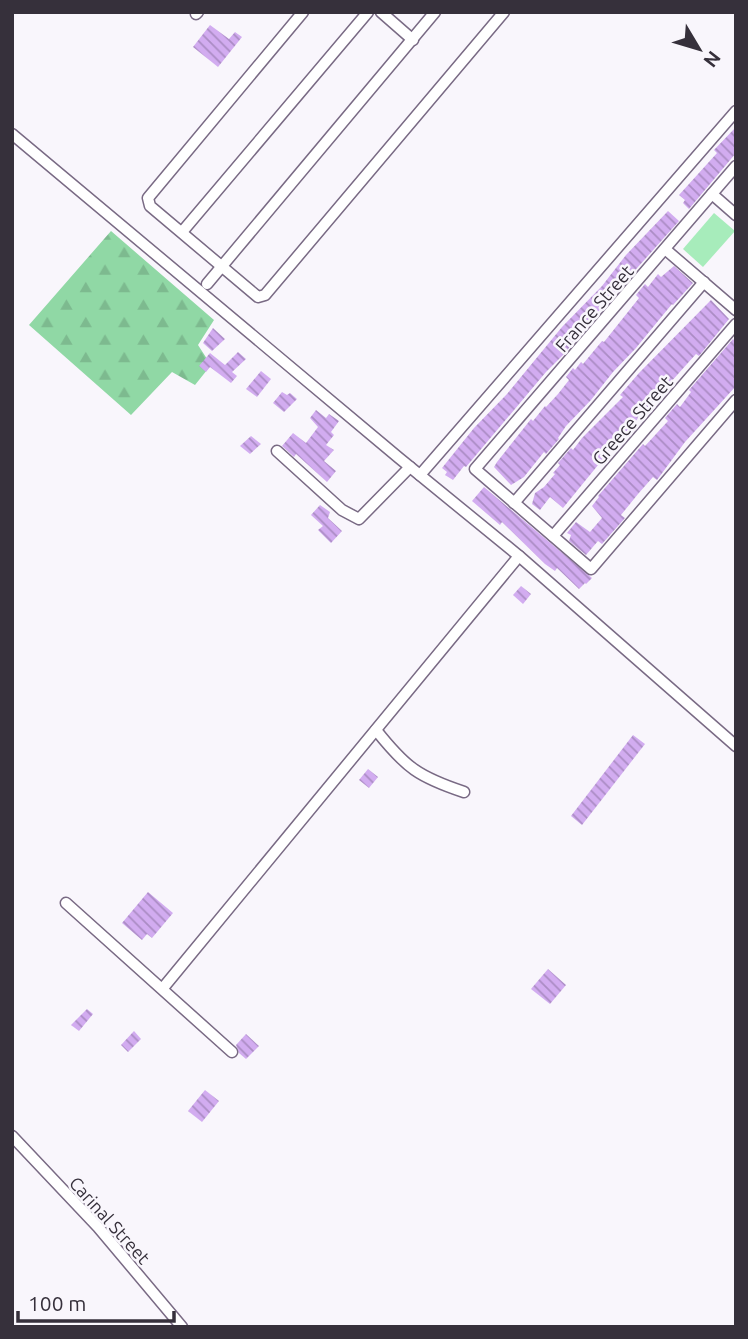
<svg xmlns="http://www.w3.org/2000/svg" width="748" height="1339" viewBox="0 0 748 1339" font-family="Ubuntu,sans-serif">
<style>
.forest{fill:url(#forest-firs)}
.pitch{fill:#a7ecbb}
.building{fill:url(#building-back-hatch)}
.lines{fill:none;stroke-linecap:round;stroke-linejoin:round}
.street-casing{stroke:#796a84;stroke-width:13}
.street{stroke:#fff;stroke-width:10}
.labels{text-anchor:middle;dominant-baseline:central;stroke-width:5;stroke-linejoin:round;paint-order:stroke}
.street-label{font-size:18px;fill:#36303b;stroke:#f9f6fc}
</style>
<defs>
<pattern id="forest-firs" width="22" height="20" patternUnits="userSpaceOnUse" patternTransform="scale(1.75)"><rect width="22" height="20" fill="#90d8a5"/><path d="M5 1l3.5 6h-7zM16 11l3.5 6h-7z" fill="#7dba8f"/></pattern>
<pattern id="building-back-hatch" width="6" height="6" patternUnits="userSpaceOnUse" patternTransform="scale(1.75)"><rect width="6" height="6" fill="#d2acf0"/><path d="M-1 5l2 2M0 0l6 6M5-1l2 2" fill="none" stroke="#ab8cc4"/></pattern>
</defs>
<rect width="100%" height="100%" fill="#f9f6fc"/>
<path class="forest" d="M111,231l103,89 -16,25 13,20 -16,20 -23,-13 -41,43 -102,-90z"/>
<path class="pitch" d="M714,213l21,18 -32,36 -20,-18z"/>
<g class="building">
<path d="M210,25l19,14 6,-7 7,5 -24,30 -25,-20z"/>
<path d="M736,127v26l-47,56 -6,-6 2,-3 -6,-5 38,-42 -3,-3z"/>
<path d="M668,211l11,10 -99,111 -14,20 -20,20 -80,95 -2,-1 -11,14 -8,-5 2,-3 -5,-4 32,-40 33,-34 55,-67 40,-41 24,-31z"/>
<path d="M674,266l19,17 -20,22 -1,-1 -36,44 -23,24 -22,28 -25,26 -8,12 1,1 -13,15 -2,-2 -20,25 -13,8 -17,-18 3,-5 34,-43 2,2 12,-15 1,1 12,-13 11,-14 -3,-3 7,-9 2,2 6,-8 2,2 19,-23 2,1 35,-44 -3,-3 9,-11 3,3 10,-13 3,3z"/>
<path d="M711,300l18,19 -30,37 -3,-2 -80,89 -53,65 -13,-11 -10,13 -8,-6 3,-11 9,-6 11,-13 -2,-1 7,-8 -2,-2 13,-15 2,2 9,-12 41,-41 -3,-2 19,-22z"/>
<path d="M213,328l12,11 -13,12 -9,-8z"/>
<path d="M733,339l3,3v44l-51,56 -28,38 -4,-3 -15,17 -17,21 4,3 -23,26 -4,-3 -12,14 -17,-14 2,-6 -4,-2 9,-11 14,10 12,-14 -10,-12 7,-9 -1,-1 45,-52 2,2 23,-25 -3,-3 12,-14 3,3 11,-15 -2,-2z"/>
<path d="M238,352l8,7 -14,13 5,4 -6,7 -21,-16 -4,5 -7,-6 11,-13 15,12z"/>
<path d="M261,371l10,8 -14,18 -11,-8z"/>
<path d="M282,392l5,3 3,-2 7,6 -13,13 -11,-9z"/>
<path d="M316,410l10,8 3,-4 10,7 -8,11 3,3 -8,10 8,5 -10,11 12,10 -9,11 -31,-28 -2,3 -12,-11 11,-13 13,10 12,-16 -8,-9z"/>
<path d="M251,436l10,8 -11,10 -10,-8z"/>
<path d="M484,487l108,91 -6,6 -1,-1 -6,6 -22,-21 -2,3 -10,-7 -43,-42 -2,3 -28,-24z"/>
<path d="M320,505l10,7 -2,6 14,13 -11,12 -13,-13 5,-4 -12,-11z"/>
<path d="M521,586l10,8 -8,10 -10,-9z"/>
<path d="M633,735l12,9 -63,81 -11,-9z"/>
<path d="M368,769l10,8 -9,11 -10,-8z"/>
<path d="M148,892l25,21 -21,25 -5,-4 -5,6 -20,-17z"/>
<path d="M548,969l18,16 -16,19 -19,-15z"/>
<path d="M87,1009l6,5 -14,17 -8,-6z"/>
<path d="M134,1031l7,8 -13,13 -7,-7z"/>
<path d="M246,1034l13,12 -13,13 -7,-6 -3,-8z"/>
<path d="M205,1090l14,11 -17,21 -14,-11z"/>
</g>
<g class="lines">
<defs>
<g id="street">
<path d="M303,12l-155,186 2,8 108,91 7,-2 239,-283"/>
<path d="M381,12l32,28"/>
<path d="M196,14l2,-2"/>
<path d="M12,134l387,324 120,98 217,190"/>
<path d="M736,166l-261,303 116,100 145,-169"/>
<path d="M712,194l24,21"/>
<path d="M182,232l186,-220"/>
<path d="M665,249l71,61"/>
<path d="M207,284l228,-272"/>
<path d="M277,451l65,59 17,9 51,-52"/>
<path d="M420,475l316,-364"/>
<path d="M514,503l190,-221"/>
<path d="M553,536l183,-212"/>
<path d="M376,730c30,38 43,47 88,62"/>
<path d="M66,903l166,149"/>
<path d="M163,988l356,-432"/>
<path d="M12,1136l86,91 84,100"/>
</g>
</defs>
<use href="#street" class="street-casing"/>
<use href="#street" class="street"/>
</g>
<g class="labels">
<g class="street-label">
<text transform="translate(594 308) rotate(-49)">France Street</text>
<text transform="translate(632 420) rotate(-49)">Greece Street</text>
<text transform="translate(110 1220) rotate(48)">Carinal Street</text>
</g>
</g>
<rect width="748" height="1339" fill="none" stroke="#36303b" stroke-width="28"/>
<g transform="translate(699 49) rotate(128)" stroke="#f9f6fc" stroke-width="5" paint-order="stroke">
<path d="M0-5L12 26L0 18L-12 26Z" fill="#36303b"/>
<text y="-10" font-size="19" font-weight="bold" text-anchor="middle" fill="#36303b">N</text>
</g>
<path d="M18 1311v10h156v-10" fill="none" stroke="#36303b" stroke-width="3.5"/>
<text x="28" y="1311" font-size="21" fill="#36303b" stroke="#f9f6fc" stroke-width="5" paint-order="stroke">100 m</text>
</svg>
